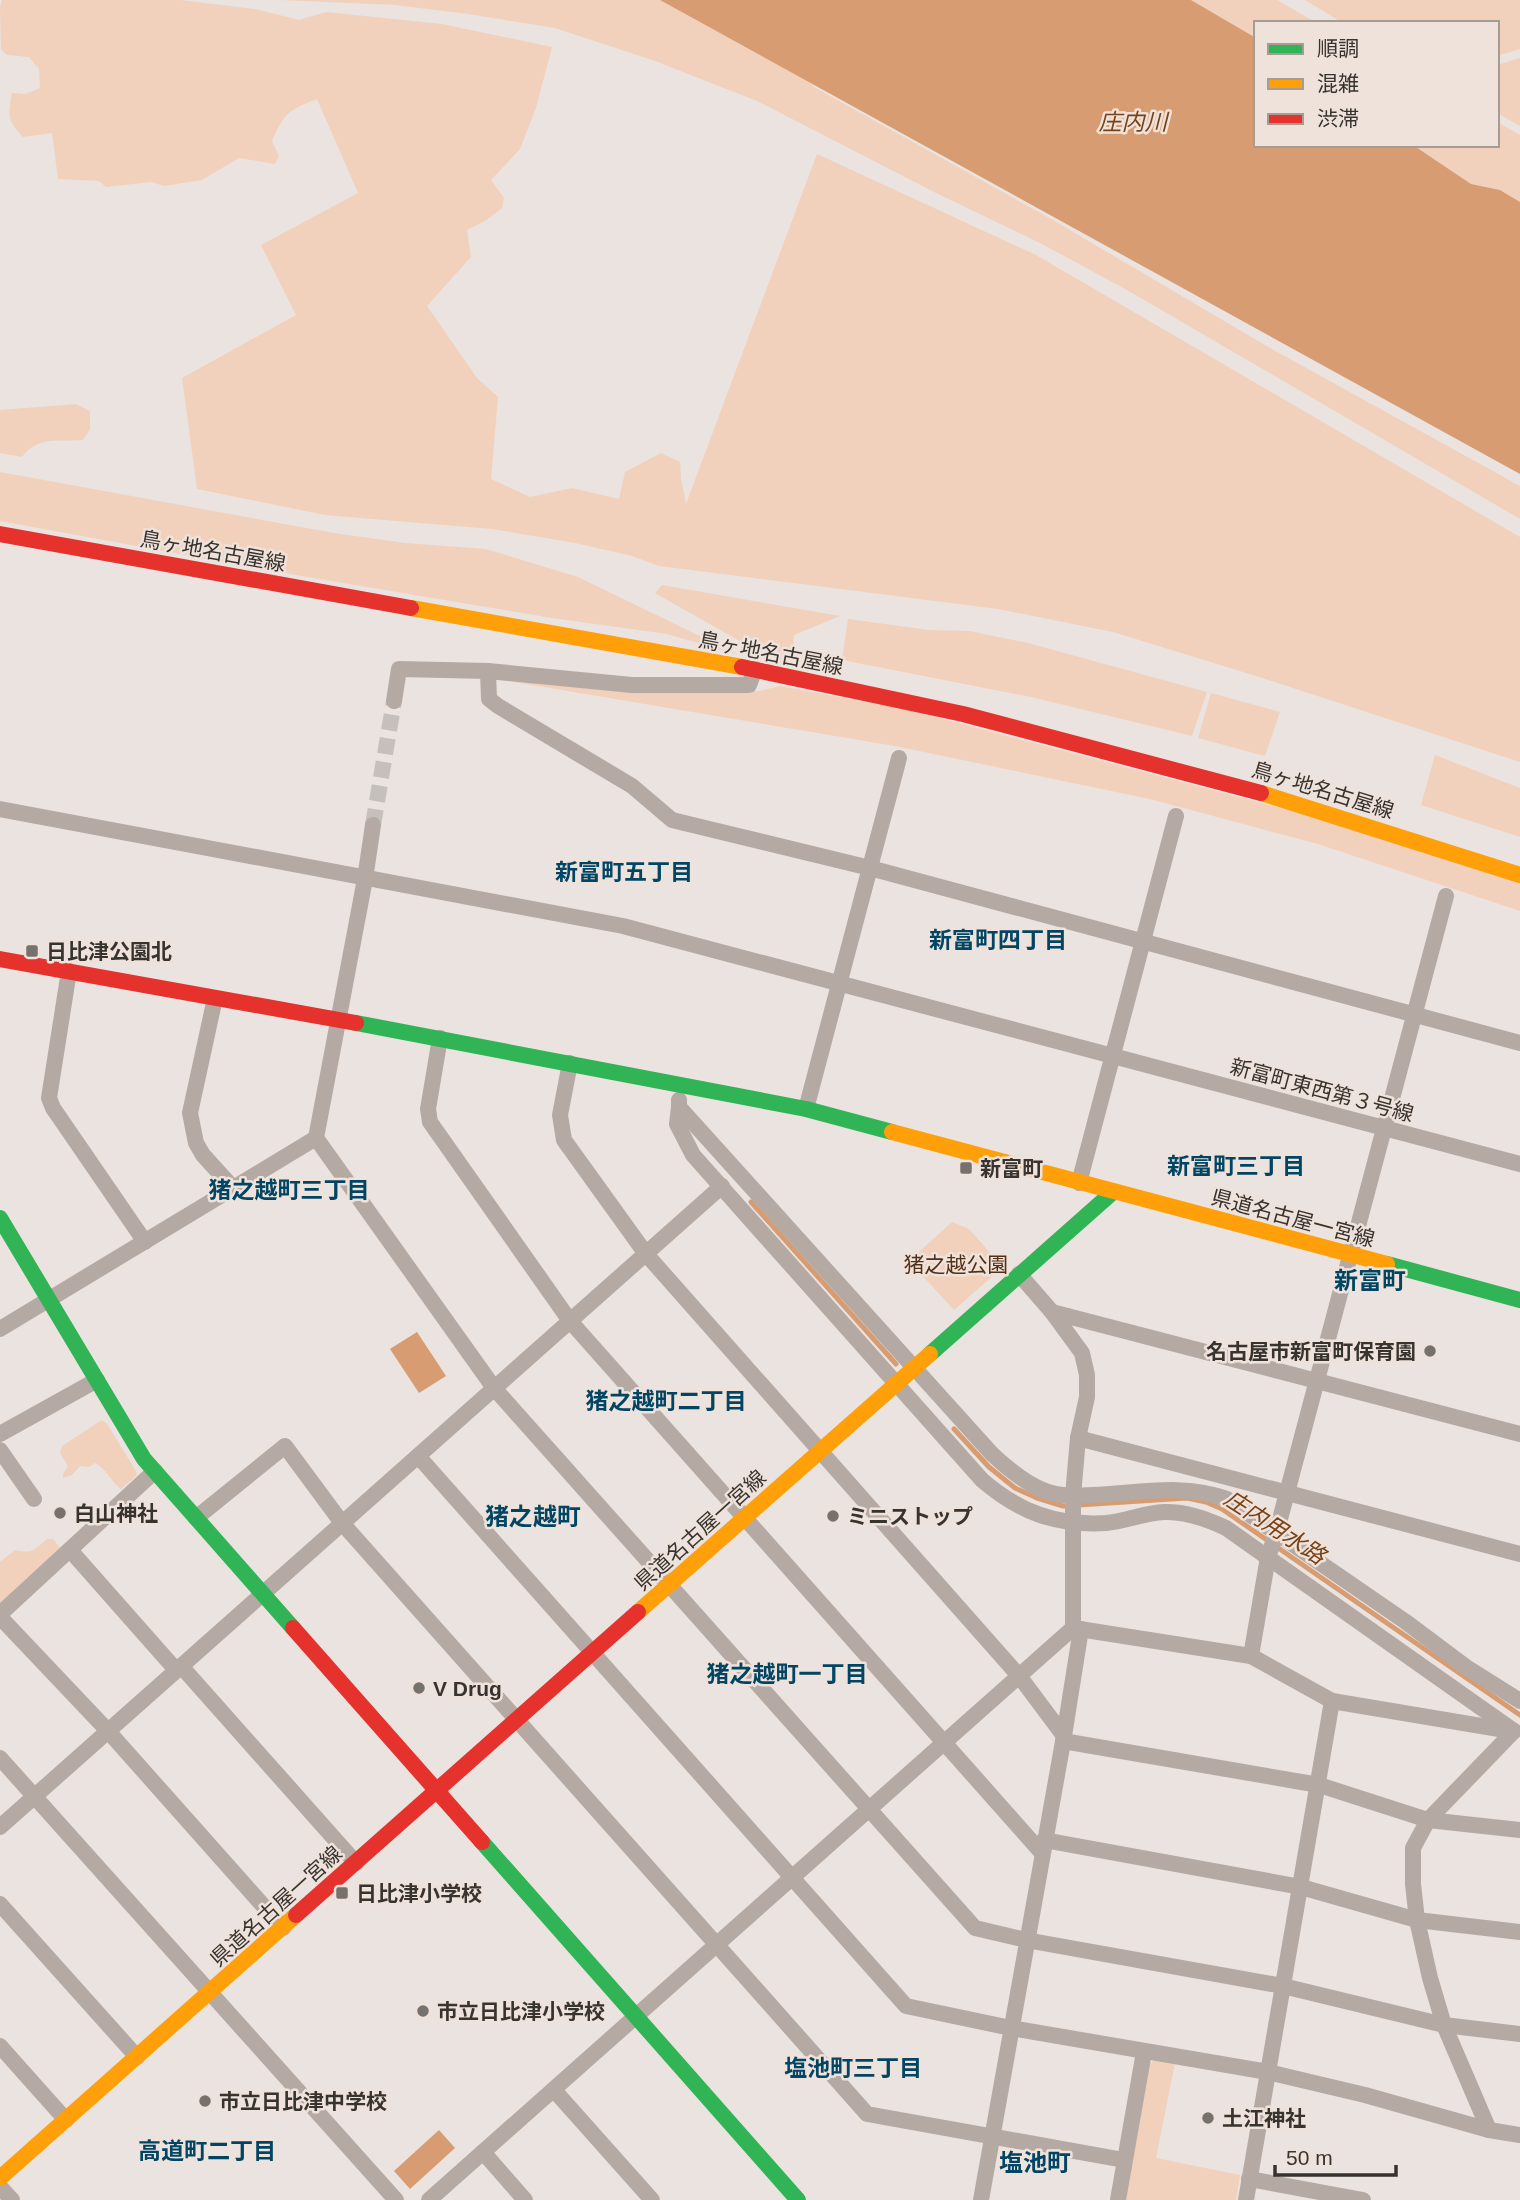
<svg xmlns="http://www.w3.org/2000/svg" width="1520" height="2200" viewBox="0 0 1520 2200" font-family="Arial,'Noto Sans JP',sans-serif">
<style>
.green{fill:#f1d1bc}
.water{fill:#d79c71}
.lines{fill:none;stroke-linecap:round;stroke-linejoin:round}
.stream{stroke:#d79c71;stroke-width:5}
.street-tunnel{stroke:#c6c0bc;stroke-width:16;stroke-dasharray:16 8;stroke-linecap:butt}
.street{stroke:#b5aaa3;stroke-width:16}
.fast{stroke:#30b455;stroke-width:16}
.slow{stroke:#ff9f0a;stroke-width:16}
.jam{stroke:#e5322d;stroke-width:16}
.poi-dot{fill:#76716d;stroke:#efe2da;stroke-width:2.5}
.labels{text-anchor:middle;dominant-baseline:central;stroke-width:5;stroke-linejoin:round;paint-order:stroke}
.street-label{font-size:21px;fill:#37332f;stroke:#efe2da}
.poi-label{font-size:21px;font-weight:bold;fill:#37332f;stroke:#efe2da;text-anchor:start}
.park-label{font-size:21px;fill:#523017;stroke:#efe2da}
.water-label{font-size:23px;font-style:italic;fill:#794317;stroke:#efe2da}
.neighbourhood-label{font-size:23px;font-weight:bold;fill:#004564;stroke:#efe2da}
.quarter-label{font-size:24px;font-weight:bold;fill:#004564;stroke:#efe2da}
</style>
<rect width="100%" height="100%" fill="#eae3df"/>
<g class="green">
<path d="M2,0h178l75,9 44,11 27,-8 116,12 110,23 -16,61 -16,41 -29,31 13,18 -2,10 -17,13 -18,9 4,27 -44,49 50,72 21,19 -7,82 39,18 42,-9 47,11 6,-27 36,-19 19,9 1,17 5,25 131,-350 219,101 484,282v225l-264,-86 -143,-44 -115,-23 -339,-43 -27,-10 -57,-13 -83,-14 -167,-14 -128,-26 -15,-111 114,-63 -35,-70 97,-52 -41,-94c-28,11 -33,14 -45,42l7,15 -4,8 -36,-6 -37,22 -38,6 -13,-4 -45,5 -7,-6 -41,-2 -6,-46 -29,4c-16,-17 -15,-21 -11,-44l13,1 15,-6 -1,-19 -10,-12 -22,-2 -6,-6 -1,-42z"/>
<path d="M281,0h400l115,66 18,21 239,133 217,128 250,138v33l-393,-229 -85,-46 -108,-52 -177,-91 -102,-40 -100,-33 -87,-14 -73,-9z"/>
<path d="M1191,0h86l40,23h-61v15z"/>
<path d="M1305,0h215v49l-23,7v-33h-154z"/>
<path d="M1520,58v68l-23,-13v-48z"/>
<path d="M1497,122l23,13v67l-20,-12 -29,-6 -58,-39h84z"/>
<path d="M76,404l14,7v18l-7,11c-25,2 -45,-5 -61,17l-22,-4v-43z"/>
<path d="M0,472l334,61 71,10 81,6 92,28 161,78 -72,-21 -115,-16 -256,-43 -296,-54z"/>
<path d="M662,585l178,31 -46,19 -2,30c-16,-1 -27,-13 -42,-18l-95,-54z"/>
<path d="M848,619l81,11 40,1 59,12 179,49 -15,44 -161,-39 -189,-37z"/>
<path d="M508,681l124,8 128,2 20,-5 129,24 398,105 213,68v28l-202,-67 -168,-45 -255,-53z"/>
<path d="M1211,693l69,19 -15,44 -67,-18z"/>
<path d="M1435,755l85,33v49l-99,-32z"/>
<path d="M952,1222l17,7 34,38 -49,43 -45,-49z"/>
<path d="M102,1420l5,4 29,47 1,4 -16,14c-10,-7 -15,-21 -26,-26l-6,4 -9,-1 -8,9 -9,3v-4l5,-8 -8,-13 2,-7z"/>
<path d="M47,1539h6l7,9 -60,55v-41l15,-12c18,4 18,1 32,-11z"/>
<path d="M1154,2060l21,3 -19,95 84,17 -4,25h-112l24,-134z"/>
</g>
<g class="water">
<path d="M660,0h531l65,38v107h157l58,39 29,6 20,12v272z"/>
<path d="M417,1332l29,44 -27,17 -29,-44z"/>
<path d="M439,2130l16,18 -45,41 -16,-18z"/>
</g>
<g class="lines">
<g class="stream">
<path d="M751,1202l145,162"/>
<path d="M954,1429l35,38 26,21 22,10 26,8 124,-8 19,4 16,7 298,206"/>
</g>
<path class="street-tunnel" d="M373,825l21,-124"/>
<g class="street">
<path d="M488,671l1,28 9,7 134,80 40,34 198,48 650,175"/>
<path d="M394,701l5,-32 89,2 144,14h117l6,-16"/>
<path d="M0,809l623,117 897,238"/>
<path d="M373,825l-8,54 -49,259 178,250 481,540 51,12 257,46 161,39 76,9"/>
<path d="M69,971l-20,127 4,10 92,134"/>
<path d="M215,998l-25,115 6,30 7,12 30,33"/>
<path d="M440,1038l-12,71 2,13 140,199 472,532"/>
<path d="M570,1063l-10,52 4,25 82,114 374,423 44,59"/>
<path d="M679,1100v7l313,347c16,15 33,29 53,37 16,6 32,5 48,4 46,-2 90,-12 134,4l179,123 60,45 54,34"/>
<path d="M679,1107l-2,17 16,31 289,325c37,32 74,46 124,43 19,-2 39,-10 58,-11 22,-1 43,7 62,16l288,203"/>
<path d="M806,1109l93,-351"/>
<path d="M1079,1183l97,-367"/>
<path d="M1052,1312l468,122"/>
<path d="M0,1329l316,-191"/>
<path d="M0,1434l97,-54"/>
<path d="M1078,1438l442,116"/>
<path d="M0,1450l34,49"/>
<path d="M418,1456l488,550 105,22 257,44 97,23 124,35"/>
<path d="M196,1518l89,-72 57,77 525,591 257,46"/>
<path d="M70,1550l106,120"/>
<path d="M0,1614l155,-143"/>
<path d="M0,1617l108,114 175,197"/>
<path d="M1073,1628l178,28 81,45 179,30"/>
<path d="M1251,1656l17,-99 8,-23 170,-638"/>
<path d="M181,1666l175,197"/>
<path d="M1514,1731l-86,89 -15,28v36l4,36 13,58 14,47 45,105 31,5"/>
<path d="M1063,1741l256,44 109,35 92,10"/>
<path d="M0,1758l396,442"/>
<path d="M0,1827l722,-641"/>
<path d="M1044,1840l257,47 116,33 103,12"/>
<path d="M0,1904l137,153"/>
<path d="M0,2046l66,74"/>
<path d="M554,2090l98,110"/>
<path d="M483,2152l42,48"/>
<path d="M1249,2179l114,21"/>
<path d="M0,2187l12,13"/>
<path d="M429,2200l644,-572v-132l5,-58 9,-41v-22l-5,-22 -30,-41 -33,-38"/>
<path d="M981,2200l83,-464 17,-107"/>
<path d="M1118,2200l26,-148"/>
<path d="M1246,2200l86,-499"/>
</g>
<g class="fast">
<path d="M356,1023l450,86 86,23"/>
<path d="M0,1218l144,241 149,169"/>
<path d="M1387,1264l133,36"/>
<path d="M930,1354l183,-162"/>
<path d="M482,1842l316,358"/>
</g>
<g class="slow">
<path d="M411,608l331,59"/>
<path d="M1261,793l259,82"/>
<path d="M892,1132l495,132"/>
<path d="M638,1612l292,-258"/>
<path d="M0,2178l296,-263"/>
</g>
<g class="jam">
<path d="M0,534l411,74"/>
<path d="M742,667l221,47 298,79"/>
<path d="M0,959l356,64"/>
<path d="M293,1628l189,214"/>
<path d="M296,1915l342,-303"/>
</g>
</g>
<g class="poi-dot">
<rect x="25" y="944" width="14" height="14" rx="3.5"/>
<rect x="959" y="1161" width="14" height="14" rx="3.5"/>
<circle cx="1430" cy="1351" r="7"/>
<circle cx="60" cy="1513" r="7"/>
<circle cx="833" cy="1516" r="7"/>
<circle cx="419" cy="1688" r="7"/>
<rect x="335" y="1886" width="14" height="14" rx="3.5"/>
<circle cx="423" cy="2011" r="7"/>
<circle cx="205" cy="2101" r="7"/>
<circle cx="1208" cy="2118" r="7"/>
</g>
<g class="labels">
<g class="street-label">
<text transform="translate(213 551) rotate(10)">鳥ヶ地名古屋線</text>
<text transform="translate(771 653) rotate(11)">鳥ヶ地名古屋線</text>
<text transform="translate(1323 790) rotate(17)">鳥ヶ地名古屋線</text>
<text transform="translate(1322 1090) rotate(15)">新富町東西第３号線</text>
<text transform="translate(1293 1218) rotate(15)">県道名古屋一宮線</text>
<text transform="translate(700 1530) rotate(-42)">県道名古屋一宮線</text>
<text transform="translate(276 1906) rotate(-42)">県道名古屋一宮線</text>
</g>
<g class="poi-label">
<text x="46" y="951">日比津公園北</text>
<text x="980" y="1168">新富町</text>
<text x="1416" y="1351" text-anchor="end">名古屋市新富町保育園</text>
<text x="74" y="1513">白山神社</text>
<text x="847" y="1516">ミニストップ</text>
<text x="433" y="1688">V Drug</text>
<text x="356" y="1893">日比津小学校</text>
<text x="437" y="2011">市立日比津小学校</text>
<text x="219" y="2101">市立日比津中学校</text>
<text x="1222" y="2118">土江神社</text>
</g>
<g class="park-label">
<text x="956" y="1264">猪之越公園</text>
</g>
<g class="water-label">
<text x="1133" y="122">庄内川</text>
<text transform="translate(1275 1527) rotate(33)">庄内用水路</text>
</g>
<g class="neighbourhood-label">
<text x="624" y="872">新富町五丁目</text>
<text x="998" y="940">新富町四丁目</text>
<text x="1236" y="1166">新富町三丁目</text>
<text x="289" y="1190">猪之越町三丁目</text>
<text x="666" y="1401">猪之越町二丁目</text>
<text x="787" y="1674">猪之越町一丁目</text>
<text x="853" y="2068">塩池町三丁目</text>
<text x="207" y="2151">高道町二丁目</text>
</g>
<g class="quarter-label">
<text x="1370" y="1280">新富町</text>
<text x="533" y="1516">猪之越町</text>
<text x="1035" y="2162">塩池町</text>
</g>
</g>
<rect x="1254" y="21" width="245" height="126" fill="#efe2da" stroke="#a59c96" stroke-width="2"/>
<rect x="1268" y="44" width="35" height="10" fill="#30b455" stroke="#a59c96" stroke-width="2"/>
<text x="1317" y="56" font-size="21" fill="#37332f">順調</text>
<rect x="1268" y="79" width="35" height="10" fill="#ff9f0a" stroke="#a59c96" stroke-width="2"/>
<text x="1317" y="91" font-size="21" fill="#37332f">混雑</text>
<rect x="1268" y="114" width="35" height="10" fill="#e5322d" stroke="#a59c96" stroke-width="2"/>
<text x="1317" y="126" font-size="21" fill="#37332f">渋滞</text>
<path d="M1275 2165v10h121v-10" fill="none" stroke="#37332f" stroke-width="3.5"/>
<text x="1286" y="2165" font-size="21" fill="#37332f" stroke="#efe2da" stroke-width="5" paint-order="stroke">50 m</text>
</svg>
